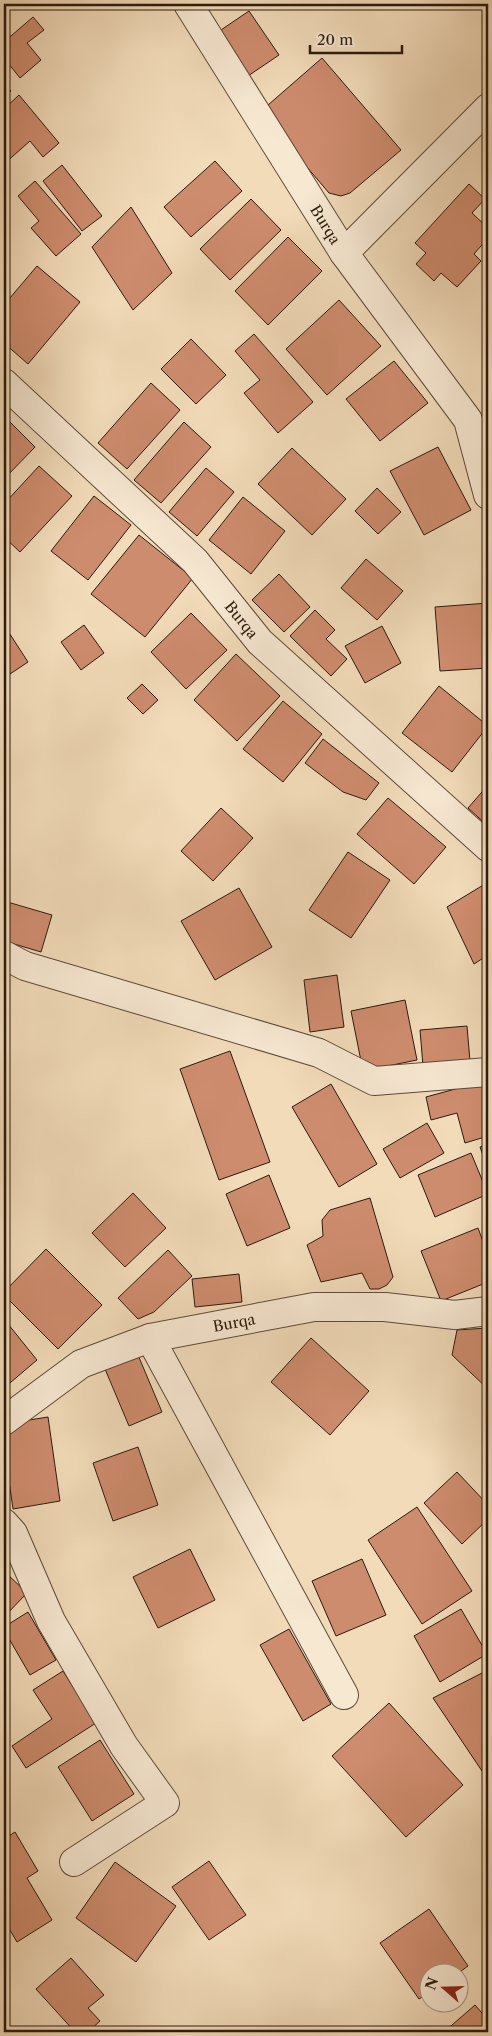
<svg xmlns="http://www.w3.org/2000/svg" width="492" height="2036" viewBox="0 0 492 2036" font-family="'Libre Caslon Text',serif">
<style>
.building{fill:#ce8c6e;stroke:#2b1a0d}
.lines{fill:none;stroke-linecap:round;stroke-linejoin:round}
.street-casing{stroke:#5d4a38;stroke-width:30}
.street{stroke:#f7e8d2;stroke-width:28}
.labels{text-anchor:middle;dominant-baseline:central;stroke-width:4;stroke-linejoin:round;paint-order:stroke}
.street-label{font-size:15px;fill:#2b1a0d;stroke:#f7e8d2}
</style>
<rect width="100%" height="100%" fill="#f2dbb9"/>
<filter id="stains"><feTurbulence type="fractalNoise" baseFrequency=".004" numOctaves="4"/><feColorMatrix values="0 0 0 0 .2 0 0 0 0 .09 0 0 0 0 .02 0 0 0 .5 -.17"/></filter>
<radialGradient id="worn" r=".72"><stop offset=".6" stop-color="#630" stop-opacity="0"/><stop offset="1" stop-color="#630" stop-opacity=".3"/></radialGradient>
<g class="building">
<path d="M249,11l30,44 -34,23 -30,-44z"/>
<path d="M33,17l11,13 -17,13 14,17 -21,18 -16,-20v-16z"/>
<path d="M322,58l79,92 -51,43 -9,3 -12,-3 -69,-81z"/>
<path d="M4,83l7,8 -7,6z"/>
<path d="M19,95l40,48 -16,14 -13,-16 -26,23v-55z"/>
<path d="M215,161l27,30 -51,46 -27,-30z"/>
<path d="M62,165l40,51 -20,15 -39,-50z"/>
<path d="M35,181l46,53 -25,22 -25,-28 8,-7 -21,-25z"/>
<path d="M469,184l16,15 -13,14 16,15v10l-14,16 7,7 -24,26 -16,-14 -7,8 -18,-17 10,-11 -11,-10z"/>
<path d="M251,199l30,31 -51,50 -30,-31z"/>
<path d="M131,207l41,66 -39,37 -41,-63z"/>
<path d="M288,237l34,34 -54,54 -33,-34z"/>
<path d="M37,266l43,36 -52,62 -24,-21v-38z"/>
<path d="M339,300l42,46 -54,49 -41,-46z"/>
<path d="M254,334l59,68 -35,31 -34,-40 16,-13 -25,-29z"/>
<path d="M191,339l35,36 -30,29 -35,-35z"/>
<path d="M394,361l34,42 -48,38 -34,-42z"/>
<path d="M151,383l29,27 -53,59 -29,-26z"/>
<path d="M4,416l31,31 -31,32z"/>
<path d="M184,422l27,25 -50,56 -27,-23z"/>
<path d="M438,447l33,63 -47,25 -34,-64z"/>
<path d="M292,448l54,51 -34,36 -54,-51z"/>
<path d="M39,466l33,30 -52,56 -16,-15v-33z"/>
<path d="M206,468l28,24 -37,44 -28,-24z"/>
<path d="M377,488l24,24 -23,22 -23,-23z"/>
<path d="M94,496l37,29 -43,55 -37,-29z"/>
<path d="M243,497l42,34 -34,43 -42,-34z"/>
<path d="M139,535l54,43 -48,59 -54,-43z"/>
<path d="M366,559l37,32 -26,29 -36,-32z"/>
<path d="M279,574l31,33 -26,25 -32,-32z"/>
<path d="M488,603v65l-48,3 -5,-64z"/>
<path d="M315,610l20,20 -9,9 21,20 -16,17 -41,-40z"/>
<path d="M191,613l36,37 -41,39 -35,-37z"/>
<path d="M4,625l24,37 -24,16z"/>
<path d="M84,625l20,28 -23,17 -20,-28z"/>
<path d="M382,626l19,37 -36,20 -20,-37z"/>
<path d="M236,654l44,42 -43,45 -43,-41z"/>
<path d="M142,684l16,16 -15,14 -16,-16z"/>
<path d="M439,686l49,40 -36,46 -50,-39z"/>
<path d="M283,701l39,33 -39,48 -40,-33z"/>
<path d="M323,739l56,44 -13,17 -23,-8 -38,-29z"/>
<path d="M488,785v41l-20,-18z"/>
<path d="M388,798l58,49 -32,37 -57,-50z"/>
<path d="M221,808l32,30 -40,43 -32,-30z"/>
<path d="M348,852l42,28 -39,58 -42,-28z"/>
<path d="M485,884l3,4v67l-14,9 -27,-57z"/>
<path d="M239,888l33,59 -57,33 -34,-59z"/>
<path d="M4,901l48,14 -11,37 -37,-11z"/>
<path d="M337,975l7,52 -34,5 -6,-52z"/>
<path d="M405,1000l12,60 -54,11 -12,-60z"/>
<path d="M467,1026l3,35 -47,5 -3,-36z"/>
<path d="M230,1051l40,111 -51,18 -39,-111z"/>
<path d="M488,1080v56l-23,7 -8,-30 -26,7 -5,-23z"/>
<path d="M331,1084l46,80 -38,23 -47,-80z"/>
<path d="M427,1123l17,30 -44,25 -17,-29z"/>
<path d="M488,1144v25l-8,-22z"/>
<path d="M471,1153l17,41 -53,23 -17,-42z"/>
<path d="M269,1175l21,53 -43,18 -21,-52z"/>
<path d="M133,1193l33,35 -41,39 -33,-34z"/>
<path d="M370,1198l23,79 -6,8 -8,4h-9l-8,-16 -41,9 -14,-37 16,-9 -1,-16 8,-10z"/>
<path d="M478,1228l10,27v27l-47,19 -20,-50z"/>
<path d="M46,1249l56,56 -44,44 -54,-54v-3z"/>
<path d="M168,1250l24,26 -38,36 -16,7 -20,-21z"/>
<path d="M239,1274l3,28 -47,5 -3,-28z"/>
<path d="M4,1319l33,41 -33,28z"/>
<path d="M488,1328v61l-36,-34 5,-25z"/>
<path d="M311,1338l58,53 -39,44 -59,-53z"/>
<path d="M138,1355l24,57 -33,14 -24,-57z"/>
<path d="M48,1417l12,84 -47,8 -9,-63v-22z"/>
<path d="M138,1447l20,58 -45,16 -20,-58z"/>
<path d="M457,1472l31,33v14l-26,25 -38,-41z"/>
<path d="M417,1507l55,84 -50,33 -54,-84z"/>
<path d="M190,1549l25,51 -57,28 -25,-51z"/>
<path d="M362,1559l24,56 -50,21 -24,-55z"/>
<path d="M4,1571l23,22 -23,24z"/>
<path d="M461,1609l26,45 -47,28 -26,-46z"/>
<path d="M28,1612l28,48 -26,15 -26,-45v-3z"/>
<path d="M289,1629l42,75 -28,17 -43,-76z"/>
<path d="M488,1670v110l-55,-82z"/>
<path d="M63,1671l33,52 -70,45 -14,-22 40,-27 -19,-29z"/>
<path d="M389,1703l74,82 -57,52 -74,-81z"/>
<path d="M100,1740l34,54 -42,27 -34,-54z"/>
<path d="M15,1832l23,39 -11,7 25,42 -35,22 -13,-22v-81z"/>
<path d="M209,1861l37,54 -37,25 -37,-53z"/>
<path d="M115,1862l61,44 -40,56 -60,-44z"/>
<path d="M429,1909l39,57 -11,8h-27v18l-11,7 -39,-56z"/>
<path d="M71,1958l33,37 -16,13 12,13 -12,11h-13l-39,-43z"/>
<path d="M475,2005l13,15v12h-44z"/>
</g>
<g class="lines">
<defs>
<g id="street">
<path id="s1" d="M188,4l156,249 124,167 20,75"/>
<path d="M344,253l144,-145"/>
<path id="s2" d="M4,383l191,178 65,81 228,205"/>
<path d="M4,955l21,11 294,87 55,28 114,-9"/>
<path d="M150,1338l194,357"/>
<path id="s3" d="M4,1421l77,-57 69,-26 164,-31h71l70,8 33,-4"/>
<path d="M4,1523l9,10 38,88 73,125 41,57 -91,59"/>
</g>
</defs>
<use href="#street" class="street-casing"/>
<use href="#street" class="street"/>
</g>
<g class="labels">
<g class="street-label">
<text stroke="none"><textPath href="#s1" startOffset="260">Burqa</textPath></text>
<text stroke="none"><textPath href="#s2" startOffset="336">Burqa</textPath></text>
<text stroke="none"><textPath href="#s3" startOffset="255">Burqa</textPath></text>
</g>
</g>
<rect width="492" height="2036" fill="none" stroke="#f2dbb9" stroke-width="20"/>
<rect x="5" y="5" width="482" height="2026" fill="none" stroke="#2b1a0d" stroke-width="2.5"/>
<rect x="10" y="10" width="472" height="2016" fill="none" stroke="#2b1a0d"/>
<g transform="translate(444 1988) rotate(290)"><circle r="24" fill="#f7e8d2" stroke="#a59683"/>
<path d="M0-4L9 19L0 12L-9 19Z" fill="#8f2418"/>
<text y="-8" font-size="14" font-weight="bold" text-anchor="middle" fill="#2b1a0d">N</text>
</g>
<path d="M310 45v8h92v-8" fill="none" stroke="#2b1a0d" stroke-width="2.5"/>
<text x="317" y="45" font-size="15" fill="#2b1a0d" stroke="#f7e8d2" stroke-width="4" paint-order="stroke">20 m</text>
<rect width="100%" height="100%" filter="url(#stains)"/>
<rect width="100%" height="100%" fill="url(#worn)"/>
</svg>
